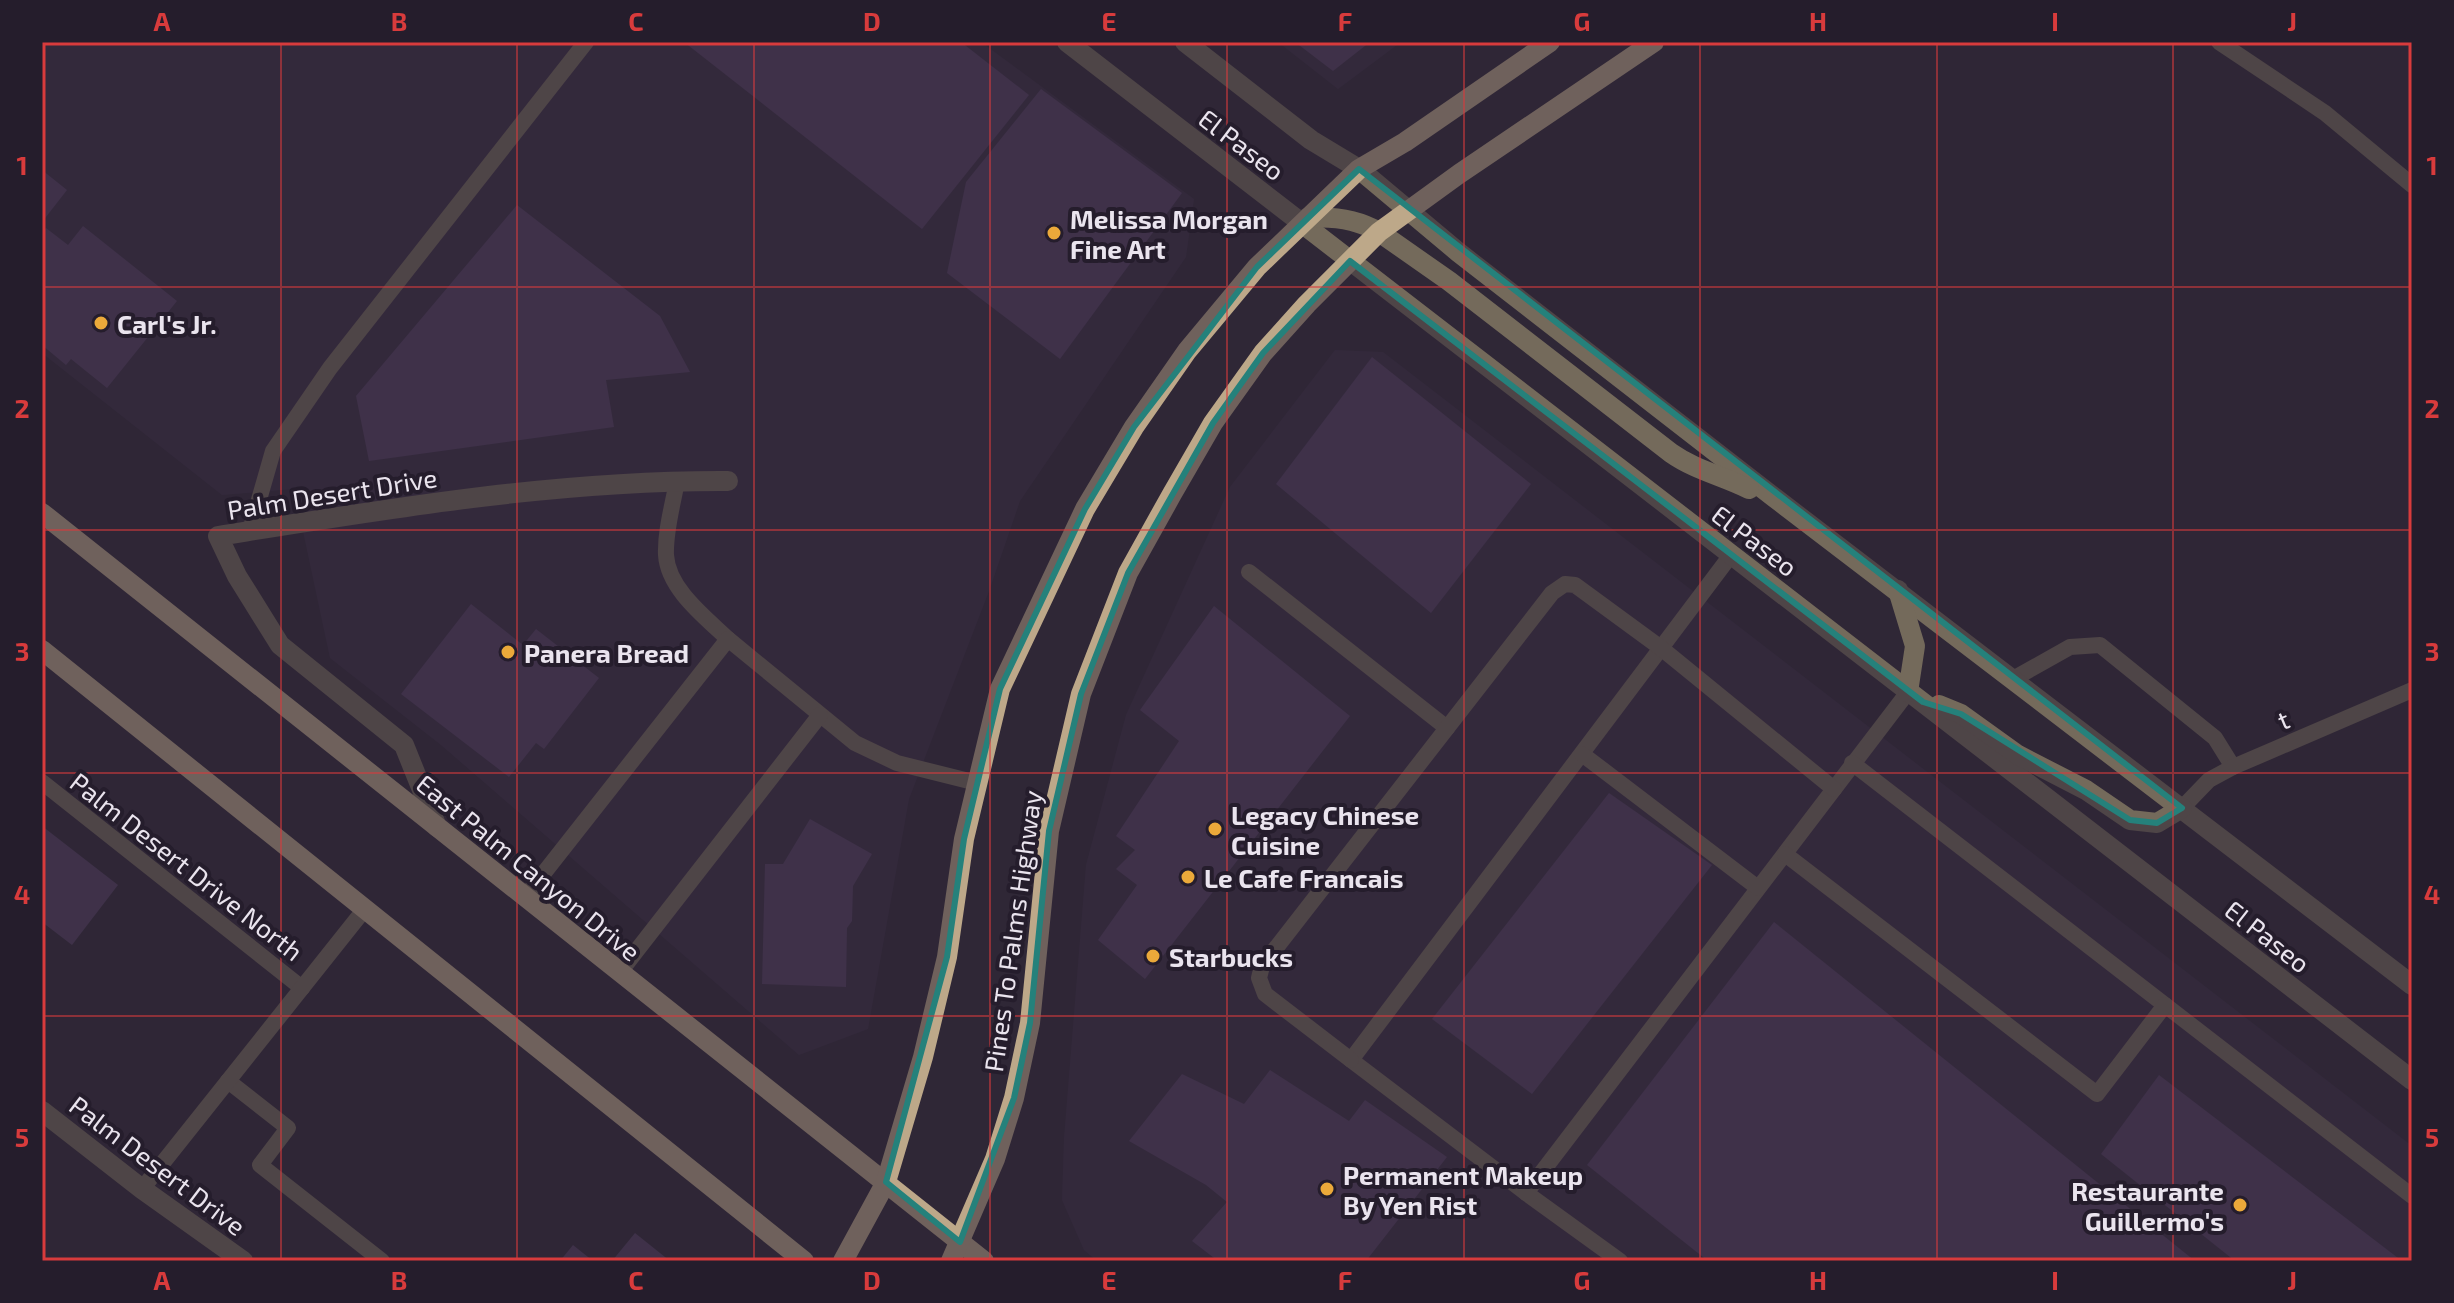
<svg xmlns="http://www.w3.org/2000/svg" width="2454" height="1303" viewBox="0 0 2454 1303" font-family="'Exo 2',sans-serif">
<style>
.built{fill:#392d42}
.building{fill:#523f60}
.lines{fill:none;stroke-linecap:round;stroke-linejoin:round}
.service{stroke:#746a5b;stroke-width:16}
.minor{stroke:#746a5b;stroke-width:20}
.tertiary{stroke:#746a5b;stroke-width:20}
.primary{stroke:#bda889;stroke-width:20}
.marked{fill:none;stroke:#25817b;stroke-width:6;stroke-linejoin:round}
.grid{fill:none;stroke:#d83b3c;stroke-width:2;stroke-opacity:0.55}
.poi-dot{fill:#eba93a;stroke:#251d2c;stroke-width:3}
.labels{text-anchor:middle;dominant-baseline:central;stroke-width:8;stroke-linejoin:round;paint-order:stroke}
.street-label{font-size:26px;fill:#eae4ee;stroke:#251d2c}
.poi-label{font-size:26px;font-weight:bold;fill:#eae4ee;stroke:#251d2c;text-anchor:start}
.neatline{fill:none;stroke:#d83b3c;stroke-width:3}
.grid-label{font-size:26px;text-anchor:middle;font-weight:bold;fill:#d83b3c}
</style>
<rect width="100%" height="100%" fill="#2f2736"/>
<g class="built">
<path d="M42,42h939l213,157 -8,58 -166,244 -31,90 -80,208 -41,230 -69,26 -358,-310 -111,-87 -36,-169 -72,6 -180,-142z"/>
<path d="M1278,42h123l-63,47z"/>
<path d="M1335,350l48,2 1029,794v115h-1315l-13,-11 -22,-50 2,-62 22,-273 40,-150 104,-228z"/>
</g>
<g class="building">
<path d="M684,42h277l68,53 -107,134z"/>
<path d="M1295,42h75l-37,29z"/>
<path d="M1041,89l141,104 -122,166 -113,-86 19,-91z"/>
<path d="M42,170l25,20 -25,32z"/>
<path d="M517,205l143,111 30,56 -84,8 8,47 -245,34 -13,-65z"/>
<path d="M83,226l94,75 -70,87 -36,-29 -5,6 -24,-20v-112l4,-5 22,17z"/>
<path d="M1372,357l159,127 -100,129 -155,-129z"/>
<path d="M471,604l52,41 13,-16 63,49 -55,71 -8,-6 -27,34 -108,-83z"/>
<path d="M1214,606l136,110 -205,263 -47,-39 39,-55 -21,-16 19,-19 -19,-14 63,-95 -39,-31z"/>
<path d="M1609,793l103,72 -180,229 -100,-75z"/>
<path d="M810,819l62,35 -19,32 -1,35 -5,7 -1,59 -84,-3 3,-120h18z"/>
<path d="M42,826l76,59 -46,60 -30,-23z"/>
<path d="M1774,922l421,339h-487l-121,-96z"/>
<path d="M1270,1070l79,51 16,-21 82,57 -81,104h-148l-26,-20 35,-39 -21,-17 -77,-44 53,-67 62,30z"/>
<path d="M2159,1075l243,186h-167l-134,-107z"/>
<path d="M635,1233l35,28h-58z"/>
<path d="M573,1245l20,16h-33z"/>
</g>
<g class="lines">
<g class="service">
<path d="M2219,42l106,71 87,72"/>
<path d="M677,481c-4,23 -12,50 -11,74 2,34 39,62 62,84"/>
<path d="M250,531l23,-80 57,-83 256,-326"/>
<path d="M1731,555l-380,505 175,133 382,-501"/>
<path d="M1249,572l198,156"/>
<path d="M2013,679l57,-32 30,-2 115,93 18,29"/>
<path d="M1582,754l176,134"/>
<path d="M1852,763l560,433"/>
<path d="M42,782l260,206"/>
<path d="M2182,808l27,-28 24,-13 179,-77"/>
<path d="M1785,854l312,240 68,-89"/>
<path d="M525,897l203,-258 127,104 42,20 80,20"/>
<path d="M620,972l200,-257"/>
<path d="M1351,1060l-86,-66 -6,-16 3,-12 290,-373 13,-9 10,1 86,63 173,141"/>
<path d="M228,1081l60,47 -28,37 122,96"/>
<path d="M142,1189l222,-279"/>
<path d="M1526,1193l94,68"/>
</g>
<g class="minor">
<path d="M437,827l-33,-82 -124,-100 -43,-69 -19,-40c169,-27 339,-56 510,-55"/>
<path d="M42,1111l100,78 101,72"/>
</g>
<g class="tertiary">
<path d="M1067,42l1345,1038"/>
<path d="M1185,42l126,98 48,29 99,83 317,246 637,487"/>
<path d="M1307,218c25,-2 50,1 72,14l70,49 222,172c24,17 52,23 78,36"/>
<path d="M1898,590l17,56 -7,46"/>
<path d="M1939,705l22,9 57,41 68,35 44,30 27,3 25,-15"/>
</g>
<g class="primary">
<path d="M42,513l942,748"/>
<path d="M42,650l762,611"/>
<path d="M843,1261l43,-79 37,-125 24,-100 17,-118 36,-150 85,-180 49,-82 53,-76 70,-84 102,-98 46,-27 145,-100"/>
<path d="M951,1261l44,-102 19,-61 16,-75 19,-192 32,-137 47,-121 44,-79 41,-71 50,-70 44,-49 72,-72 80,-58 195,-132"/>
</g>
</g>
<path d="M0 0H2454V1303H0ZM1359,169l823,639 -25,15 -27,-3 -169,-106 -38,-12 -573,-441 -87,92 -50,70 -85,150 -47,121 -32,137 -19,192 -16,75 -54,144 -74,-60 61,-225 17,-118 36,-150 85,-180 49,-82 123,-160z" fill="#2f2736" fill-opacity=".55" fill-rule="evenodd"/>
<path class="marked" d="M1359,169l823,639 -25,15 -27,-3 -169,-106 -38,-12 -573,-441 -87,92 -50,70 -85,150 -47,121 -32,137 -19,192 -16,75 -54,144 -74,-60 61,-225 17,-118 36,-150 85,-180 49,-82 123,-160z"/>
<path class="grid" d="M281,42v1219M517,42v1219M754,42v1219M990,42v1219M1227,42v1219M1464,42v1219M1700,42v1219M1937,42v1219M2173,42v1219M42,287h2370M42,530h2370M42,773h2370M42,1016h2370"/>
<g class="poi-dot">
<circle cx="1054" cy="233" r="8"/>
<circle cx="101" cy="323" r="8"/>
<circle cx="508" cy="652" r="8"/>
<circle cx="1215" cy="829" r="8"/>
<circle cx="1188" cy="877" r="8"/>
<circle cx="1153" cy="956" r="8"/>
<circle cx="1327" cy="1189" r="8"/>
<circle cx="2240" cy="1205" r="8"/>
</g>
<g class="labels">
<g class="street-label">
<text transform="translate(1242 144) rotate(37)">El Paseo</text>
<text transform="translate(332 493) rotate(-9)">Palm Desert Drive</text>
<text transform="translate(1755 540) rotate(37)">El Paseo</text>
<text transform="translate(2283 719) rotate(-23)">t</text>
<text transform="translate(187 866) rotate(38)">Palm Desert Drive North</text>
<text transform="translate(529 867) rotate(39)">East Palm Canyon Drive</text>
<text transform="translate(1012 931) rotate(-82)">Pines To Palms Highway</text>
<text transform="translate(2268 936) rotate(38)">El Paseo</text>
<text transform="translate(158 1165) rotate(37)">Palm Desert Drive</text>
</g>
<g class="poi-label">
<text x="1070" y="218">Melissa Morgan<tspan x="1070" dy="30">Fine Art</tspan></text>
<text x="117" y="323">Carl's Jr.</text>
<text x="524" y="652">Panera Bread</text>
<text x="1231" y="814">Legacy Chinese<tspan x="1231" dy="30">Cuisine</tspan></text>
<text x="1204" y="877">Le Cafe Francais</text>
<text x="1169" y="956">Starbucks</text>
<text x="1343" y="1174">Permanent Makeup<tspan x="1343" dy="30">By Yen Rist</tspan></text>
<text x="2224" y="1190" text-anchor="end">Restaurante<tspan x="2224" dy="30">Guillermo's</tspan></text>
</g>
</g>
<rect width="2454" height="1303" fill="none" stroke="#251d2c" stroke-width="88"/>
<rect x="44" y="44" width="2366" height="1215" class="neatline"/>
<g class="grid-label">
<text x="162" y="31">A</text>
<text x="399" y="31">B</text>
<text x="636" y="31">C</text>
<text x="872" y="31">D</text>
<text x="1109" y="31">E</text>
<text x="1345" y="31">F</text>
<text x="1582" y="31">G</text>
<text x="1818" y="31">H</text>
<text x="2055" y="31">I</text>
<text x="2292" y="31">J</text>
<text x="22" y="175">1</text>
<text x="2432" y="175">1</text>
<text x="22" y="418">2</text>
<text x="2432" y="418">2</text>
<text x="22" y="661">3</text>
<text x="2432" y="661">3</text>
<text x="22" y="904">4</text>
<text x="2432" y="904">4</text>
<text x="22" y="1147">5</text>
<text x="2432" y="1147">5</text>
<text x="162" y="1290">A</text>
<text x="399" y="1290">B</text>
<text x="636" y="1290">C</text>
<text x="872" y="1290">D</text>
<text x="1109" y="1290">E</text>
<text x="1345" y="1290">F</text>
<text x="1582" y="1290">G</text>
<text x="1818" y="1290">H</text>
<text x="2055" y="1290">I</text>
<text x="2292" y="1290">J</text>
</g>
</svg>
